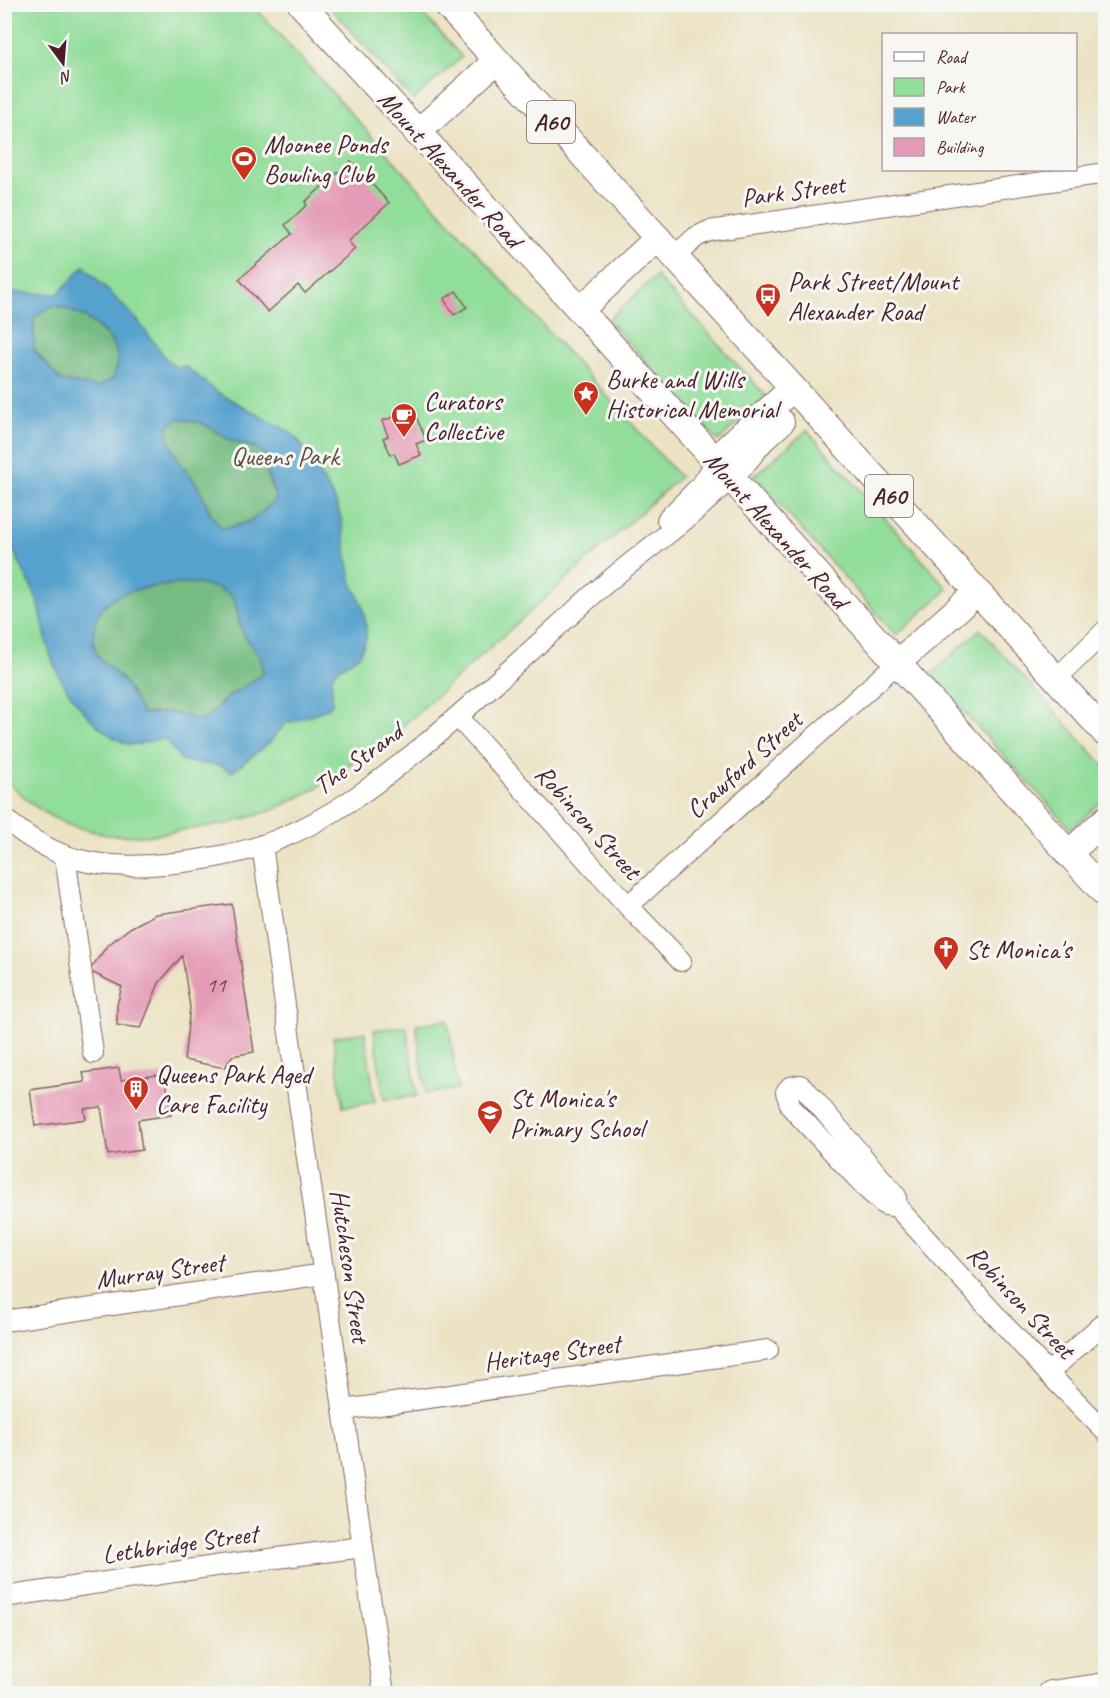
<svg xmlns="http://www.w3.org/2000/svg" width="1110" height="1698" viewBox="0 0 1110 1698" font-family="Caveat,sans-serif">
<style>
.green{fill:#91dd9a;stroke:#6e7e62;stroke-width:1.5}
.forest{fill:#74bc82;stroke:#5f6e56;stroke-width:1.5}
.water{fill:#56a2ce;stroke:#50607c;stroke-width:1.5;fill-rule:evenodd}
.building{fill:#e59bb7}
.lines{fill:none;stroke-linecap:round;stroke-linejoin:round}
.minor-casing{stroke:#836461;stroke-width:22}
.major-casing{stroke:#836461;stroke-width:28}
.minor{stroke:#fff;stroke-width:20}
.major{stroke:#fff;stroke-width:26}
.labels{text-anchor:middle;dominant-baseline:central;stroke-width:6;stroke-linejoin:round;paint-order:stroke}
.number-label{font-size:22px;fill:#713e4e}
.shield{fill:#f6f6f2;stroke:#7e6067;stroke-width:1.5}
.shield-label{font-size:24px;font-weight:bold;fill:#4a1f2b}
.poi-label{font-size:26px;fill:#4a1f2b;stroke:#f6f6f2;text-anchor:start}
.street-label{font-size:26px;fill:#4a1f2b;stroke:#f6f6f2}
.park-label{font-size:26px;fill:#5c4e47;stroke:#f6f6f2}
</style>
<rect width="100%" height="100%" fill="#f6f6f2"/>
<filter id="ink" filterUnits="userSpaceOnUse"><feTurbulence type="fractalNoise" baseFrequency=".0167" numOctaves="2"/><feDisplacementMap in="SourceGraphic" scale="12" xChannelSelector="R" yChannelSelector="G"/><feConvolveMatrix kernelMatrix="1 2 1 2 8 2 1 2 1" color-interpolation-filters="sRGB"/></filter>
<filter id="wash" filterUnits="userSpaceOnUse"><feTurbulence type="fractalNoise" baseFrequency=".008" numOctaves="4" result="noise"/><feDisplacementMap in="SourceGraphic" scale="24" xChannelSelector="R" yChannelSelector="G"/><feGaussianBlur stdDeviation="1.35" result="paint"/><feColorMatrix in="noise" values="0 0 0 0 0 0 0 0 0 0 0 0 0 0 0 0 0 1.4 0 .05"/><feComposite in="paint" operator="in"/></filter>
<g filter="url(#wash)">
<rect width="100%" height="100%" fill="#ece3c5"/>
<g class="green">
<path d="M4,5h249l427,472 -276,248 -89,64 -42,21 -42,13 -85,13 -39,-1 -39,-10 -18,-9 -17,-11 -28,-25z"/>
<path d="M328,5h87l47,52 -49,43z"/>
<path d="M656,276l111,121 -49,44 -110,-121z"/>
<path d="M807,430l141,159 -52,46 -142,-159z"/>
<path d="M980,629l125,138v31l-34,31 -141,-154z"/>
<path d="M448,1020l10,69 -32,5 -10,-70z"/>
<path d="M406,1026l11,70 -33,4 -10,-70z"/>
<path d="M365,1032l10,70 -32,5 -10,-70z"/>
</g>
<g class="forest">
<path d="M55,305c25,7 60,26 63,56 0,5 -3,12 -5,18l-15,8 -37,-6 -27,-31v-32l8,-7z"/>
<path d="M179,418l25,6 28,17 24,7 10,9 1,18 9,23c-16,19 -29,28 -53,30 -18,-14 -13,-23 -24,-40 -13,-20 -32,-36 -31,-62z"/>
<path d="M192,583l26,5 12,7 5,6 4,21 5,13 17,24 2,15 -35,23 -26,24 -32,-9 -28,2c-6,-11 -11,-23 -19,-32 -8,-10 -18,-17 -26,-27 -5,-8 -4,-18 -3,-28 2,-41 68,-41 98,-44z"/>
</g>
<path class="water" d="M84,266l54,55 30,40 9,6 8,-1 32,26 73,40 9,9 36,59 6,18 10,63 11,23 4,21v14l-7,17 -20,12 -7,8v28l-5,5 -42,15 -15,18 -38,30 -11,-6 -39,-5 -17,-22c-14,-1 -26,9 -40,4 -31,-12 -60,-51 -72,-81 -8,-19 -9,-42 -16,-62 -10,-26 -26,-49 -33,-76l1,-232 53,2zM55,305c25,7 61,26 63,56 0,5 -3,12 -5,18l-15,8 -37,-6 -27,-31v-32l8,-7zM179,418l25,6 28,17 24,7 10,9 1,18 9,23c-14,18 -30,28 -53,30 -18,-14 -13,-23 -24,-40 -13,-20 -32,-36 -31,-62zM192,583l26,5 12,7 5,6 4,21 5,13 17,24 2,15 -35,23 -26,24 -32,-9 -27,2c-7,-10 -12,-22 -19,-32 -8,-10 -22,-18 -28,-30 -4,-7 -3,-15 -2,-22 2,-44 65,-44 98,-47z"/>
<g id="blocks">
<g class="building">
<path d="M351,161l38,42 -41,38 7,8 -50,44 -7,-8 -30,27 -29,-33 53,-45 -7,-9 22,-20 -2,-3z"/>
<path d="M456,291l11,16 -13,8 -10,-16z"/>
<path d="M408,412l2,5 5,-3 11,26 -10,4 5,11 -22,9 -5,-11 -3,2 -8,-17 5,-2 -6,-15z"/>
<path d="M232,904l22,148 -22,4 -7,12 -41,-8 6,-53 -8,-51 -23,27 -18,45 -24,-3v-20l5,-18 -33,-16 18,-25 23,-18 26,-14z"/>
<path d="M119,1068l2,12 44,-6 6,41 -33,5 4,30 -34,5 -7,-48 -17,2 2,10 -51,7 -5,-36 55,-8 -2,-9z"/>
</g>
</g>
</g>
<g filter="url(#ink)">
<use href="#blocks" fill-opacity="0" stroke="#836461" stroke-width="1.5"/>
<g class="lines">
<defs>
<g id="minor">
<path d="M674,257l22,-20 13,-6 397,-58"/>
<path d="M667,520l35,-36 14,-22"/>
<path d="M1056,679l50,-49"/>
<path d="M458,717l170,189 53,55"/>
<path d="M4,818c51,44 95,52 160,46 35,-3 83,-11 115,-25 53,-21 100,-57 144,-93 57,-48 111,-98 166,-148 46,-42 99,-75 141,-120"/>
<path d="M262,845l122,849"/>
<path d="M65,856l28,197"/>
<path d="M628,906l268,-242"/>
<path d="M897,1207l-1,-11 -90,-106 -6,-5 -10,2 -4,5 5,15 79,85 15,13 12,2 151,166 58,59"/>
<path d="M4,1321l320,-47"/>
<path d="M1048,1373l58,-52"/>
<path d="M344,1410l424,-60"/>
<path d="M4,1597l218,-32 141,-18"/>
</g>
<g id="major">
<path d="M301,4l279,306 526,585"/>
<path d="M446,4l660,730"/>
<path d="M417,133l79,-72"/>
<path d="M580,310l78,-72"/>
<path d="M716,462l14,-17 62,-56"/>
<path d="M730,478l32,-39 19,-17"/>
<path d="M896,664l81,-72"/>
<path d="M1068,854l38,-35"/>
<path d="M1051,1694l55,-8"/>
</g>
</defs>
<use href="#minor" class="minor-casing"/>
<use href="#major" class="major-casing"/>
<use href="#minor" class="minor"/>
<use href="#major" class="major"/>
</g>
</g>
<defs>
<symbol id="stadium-pin" viewBox="-11 -11 22 30"><path d="M0 17L-7.5 6A9.5 9.5 0 1 1 7.5 6Z" fill="#c8321e" stroke="#f6f6f2"/><path d="M0-5a6.5 5 0 1 0 0 10a6.5 5 0 1 0 0-10ZM-3.5-1.8h7v3.6h-7Z" fill="#fff"/></symbol>
<symbol id="bus-pin" viewBox="-11 -11 22 30"><path d="M0 17L-7.5 6A9.5 9.5 0 1 1 7.5 6Z" fill="#c8321e" stroke="#f6f6f2"/><path d="M-5-6H5V4H4V6H2V4H-2V6H-4V4H-5ZM-3.5-4V0h7V-4ZM-3.5 1.2v1.5H-2V1.2ZM2 1.2v1.5H3.5V1.2Z" fill="#fff"/></symbol>
<symbol id="sight-pin" viewBox="-11 -11 22 30"><path d="M0 17L-7.5 6A9.5 9.5 0 1 1 7.5 6Z" fill="#c8321e" stroke="#f6f6f2"/><path d="M0-6L1.8-2.2L6-1.7L2.9 1.2L3.7 5.4L0 3.3L-3.7 5.4L-2.9 1.2L-6-1.7L-1.8-2.2Z" fill="#fff"/></symbol>
<symbol id="cafe-pin" viewBox="-11 -11 22 30"><path d="M0 17L-7.5 6A9.5 9.5 0 1 1 7.5 6Z" fill="#c8321e" stroke="#f6f6f2"/><path d="M-5.5-4.5H6V0H3Q3 3.5 0 3.5H-2.5Q-5.5 3.5-5.5 0ZM3-3.2v2h1.7v-2ZM-6 4.5H4V6H-6Z" fill="#fff"/></symbol>
<symbol id="church-pin" viewBox="-11 -11 22 30"><path d="M0 17L-7.5 6A9.5 9.5 0 1 1 7.5 6Z" fill="#c8321e" stroke="#f6f6f2"/><path d="M-1.2-6h2.4v3.5h3.3v2.4h-3.3V6h-2.4V-.1h-3.3v-2.4h3.3Z" fill="#fff"/></symbol>
<symbol id="building-pin" viewBox="-11 -11 22 30"><path d="M0 17L-7.5 6A9.5 9.5 0 1 1 7.5 6Z" fill="#c8321e" stroke="#f6f6f2"/><path d="M-4-6H4V6H1V3H-1V6H-4ZM-2.5-4.3h1.7v1.8h-1.7ZM.8-4.3h1.7v1.8H.8ZM-2.5-1h1.7V.8h-1.7ZM.8-1h1.7V.8H.8Z" fill="#fff"/></symbol>
<symbol id="school-pin" viewBox="-11 -11 22 30"><path d="M0 17L-7.5 6A9.5 9.5 0 1 1 7.5 6Z" fill="#c8321e" stroke="#f6f6f2"/><path d="M0-5L7-2L0 1L-7-2ZM-4 1L0 2.5L4 1V4Q0 6-4 4Z" fill="#fff"/></symbol>
</defs>
<g fill-rule="evenodd">
<use href="#stadium-pin" x="229" y="144" width="30" height="40"/>
<use href="#bus-pin" x="753" y="281" width="30" height="40"/>
<use href="#sight-pin" x="571" y="379" width="30" height="40"/>
<use href="#cafe-pin" x="389" y="401" width="30" height="40"/>
<use href="#church-pin" x="931" y="934" width="30" height="40"/>
<use href="#building-pin" x="121" y="1074" width="30" height="40"/>
<use href="#school-pin" x="475" y="1098" width="30" height="40"/>
</g>
<g class="labels">
<g class="number-label">
<text x="216" y="985">11</text>
</g>
<g class="shield">
<rect x="527" y="101" width="48" height="42" rx="4.5"/>
<rect x="865" y="475" width="48" height="42" rx="4.5"/>
</g>
<g class="shield-label">
<text x="551" y="122">A60</text>
<text x="889" y="496">A60</text>
</g>
<g class="poi-label">
<text x="264" y="144">Moonee Ponds<tspan x="264" dy="30">Bowling Club</tspan></text>
<text x="788" y="281">Park Street/Mount<tspan x="788" dy="30">Alexander Road</tspan></text>
<text x="606" y="379">Burke and Wills<tspan x="606" dy="30">Historical Memorial</tspan></text>
<text x="424" y="401">Curators<tspan x="424" dy="30">Collective</tspan></text>
<text x="966" y="949">St Monica's</text>
<text x="156" y="1074">Queens Park Aged<tspan x="156" dy="30">Care Facility</tspan></text>
<text x="510" y="1098">St Monica's<tspan x="510" dy="30">Primary School</tspan></text>
</g>
<g class="street-label">
<text transform="translate(450 169) rotate(48)">Mount Alexander Road</text>
<text transform="translate(793 191) rotate(-8)">Park Street</text>
<text transform="translate(776 530) rotate(48)">Mount Alexander Road</text>
<text transform="translate(358 759) rotate(-36)">The Strand</text>
<text transform="translate(744 765) rotate(-42)">Crawford Street</text>
<text transform="translate(588 822) rotate(48)">Robinson Street</text>
<text transform="translate(350 1266) rotate(82)">Hutcheson Street</text>
<text transform="translate(160 1271) rotate(-8)">Murray Street</text>
<text transform="translate(1021 1302) rotate(47)">Robinson Street</text>
<text transform="translate(552 1353) rotate(-8)">Heritage Street</text>
<text transform="translate(180 1544) rotate(-8)">Lethbridge Street</text>
</g>
<g class="park-label">
<text x="285" y="456">Queens Park</text>
</g>
</g>
<rect width="1110" height="1698" fill="none" stroke="#f6f6f2" stroke-width="24"/>
<rect x="882" y="33" width="195" height="138" fill="#f6f6f2" stroke="#b1a0a2" stroke-width="1.5"/>
<rect x="894" y="52" width="30" height="9" fill="#ffffff" stroke="#b1a0a2" stroke-width="1.5"/>
<text x="936" y="63" font-size="18" fill="#4a1f2b">Road</text>
<rect x="894" y="78" width="30" height="18" fill="#91dd9a" stroke="#b1a0a2" stroke-width="1.5"/>
<text x="936" y="93" font-size="18" fill="#4a1f2b">Park</text>
<rect x="894" y="108" width="30" height="18" fill="#56a2ce" stroke="#b1a0a2" stroke-width="1.5"/>
<text x="936" y="123" font-size="18" fill="#4a1f2b">Water</text>
<rect x="894" y="138" width="30" height="18" fill="#e59bb7" stroke="#b1a0a2" stroke-width="1.5"/>
<text x="936" y="153" font-size="18" fill="#4a1f2b">Building</text>
<g transform="translate(63 63) rotate(164)" stroke="#f6f6f2" stroke-width="4.5" paint-order="stroke">
<path d="M0-4.5L10 22L0 15L-10 22Z" fill="#4a1f2b"/>
<text y="-9" font-size="16" font-weight="bold" text-anchor="middle" fill="#4a1f2b">N</text>
</g>
</svg>
